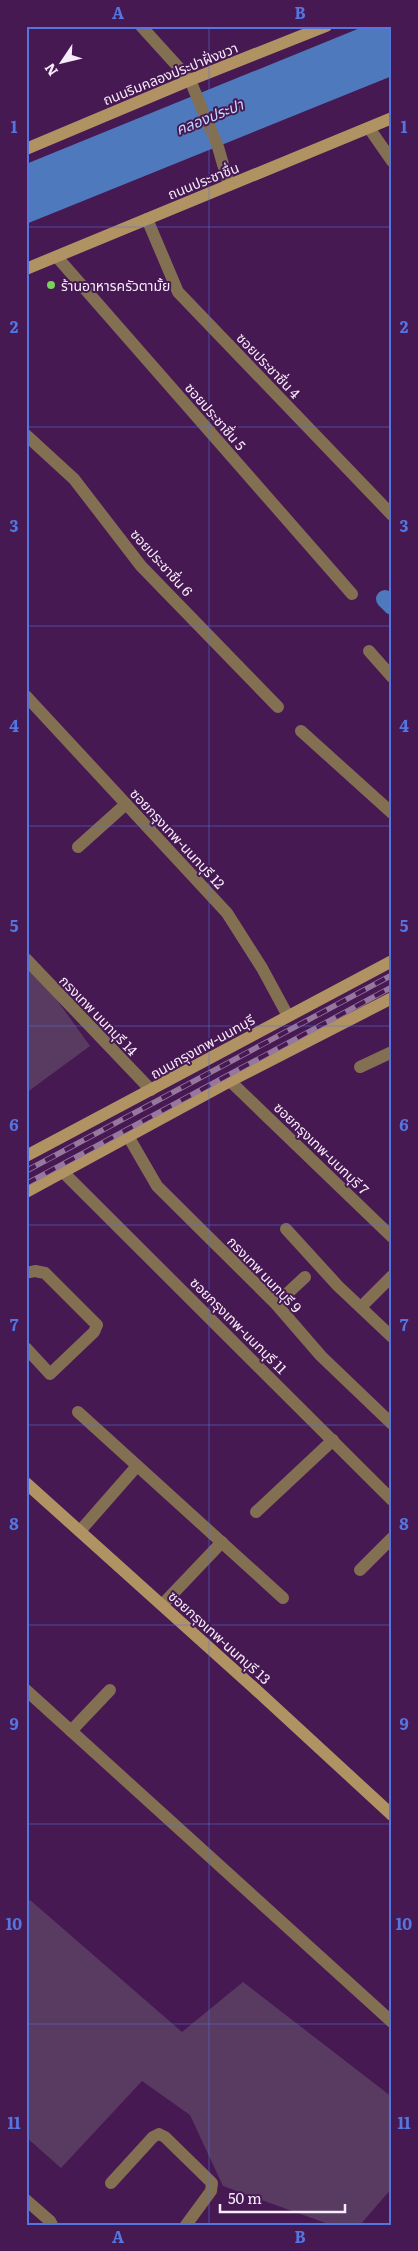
<svg xmlns="http://www.w3.org/2000/svg" width="418" height="2251" viewBox="0 0 418 2251" font-family="Literata,'Noto Sans Thai',serif">
<style>
.green{fill:#593b62}
.water{fill:#4e7abd}
.lines{fill:none;stroke-linecap:round;stroke-linejoin:round}
.canal{stroke:#4e7abd;stroke-width:18}
.street{stroke:#837052;stroke-width:12}
.secondary{stroke:#b19363;stroke-width:12}
.rail-casing{stroke:#96789e;stroke-width:5.5}
.rail{stroke:#471953;stroke-width:4;stroke-dasharray:11;stroke-linecap:butt}
.grid{fill:none;stroke:#5476e0;stroke-width:1;stroke-opacity:0.55}
.poi-dot{fill:#77d259;stroke:#471953;stroke-width:2}
.labels{text-anchor:middle;dominant-baseline:central;stroke-width:4;stroke-linejoin:round;paint-order:stroke}
.street-label{font-size:14px;fill:#f7ecfa;stroke:#471953}
.poi-label{font-size:14px;fill:#f7ecfa;stroke:#471953;text-anchor:start}
.water-label{font-size:15px;font-style:italic;fill:#c0d9fe;stroke:#471953}
.neatline{fill:none;stroke:#5476e0;stroke-width:2}
.grid-label{font-size:16px;text-anchor:middle;font-weight:bold;fill:#5476e0}
</style>
<rect width="100%" height="100%" fill="#471953"/>
<g class="green">
<path d="M26,957l64,89 -64,47z"/>
<path d="M30,1900l152,132 61,-50 149,115v91l-32,37h-29l-108,-39 -33,-71 -48,-34 -81,87 -35,-31v-234z"/>
</g>
<path class="water" d="M365,26h27v50l-366,148v-60z"/>
<g class="lines">
<path class="canal" d="M385,599l7,7"/>
<g class="street">
<path d="M141,26l49,54 28,67 11,38"/>
<path d="M369,128l23,33"/>
<path d="M147,219l31,73 214,223"/>
<path d="M57,257l295,337"/>
<path d="M26,435l48,44 67,87 137,141"/>
<path d="M369,651l23,26"/>
<path d="M26,696l201,217 35,55 26,48"/>
<path d="M301,731l91,82"/>
<path d="M78,847l48,-43"/>
<path d="M26,959l125,131"/>
<path d="M360,1067l32,-15"/>
<path d="M230,1081l162,156"/>
<path d="M128,1136l29,50 119,118 45,52 71,68"/>
<path d="M63,1172l329,328"/>
<path d="M286,1229l52,57 54,51"/>
<path d="M26,1273l9,-2 10,2 52,52 -3,7 -44,42 -24,-26"/>
<path d="M276,1304l29,-27"/>
<path d="M362,1306l30,-30"/>
<path d="M78,1412l205,186"/>
<path d="M256,1512l77,-72"/>
<path d="M80,1531l57,-65"/>
<path d="M360,1570l32,-32"/>
<path d="M162,1605l60,-63"/>
<path d="M26,1690l366,332"/>
<path d="M71,1731l39,-41"/>
<path d="M111,2183l42,-46 6,-3 6,3 47,46 -1,8 -25,34"/>
<path d="M26,2200l24,21 2,4"/>
</g>
<g class="secondary">
<path d="M26,149l164,-69 136,-54"/>
<path d="M26,269l366,-151"/>
<path d="M26,1156l366,-195"/>
<path d="M26,1192l204,-111 162,-83"/>
<path d="M26,1483l227,204 139,128"/>
</g>
<defs>
<g id="rail">
<path d="M26,1171l366,-196"/>
<path d="M26,1184l366,-197"/>
</g>
</defs>
<use href="#rail" class="rail-casing"/>
<use href="#rail" class="rail"/>
</g>
<path class="grid" d="M209,26v2199M26,227h366M26,427h366M26,626h366M26,826h366M26,1026h366M26,1225h366M26,1425h366M26,1625h366M26,1824h366M26,2024h366"/>
<circle class="poi-dot" cx="51" cy="285" r="5"/>
<g class="labels">
<g class="street-label">
<text transform="translate(170 73) rotate(-22)">ถนนริมคลองประปาฝั่งขวา</text>
<text transform="translate(203 180) rotate(-22)">ถนนประชาชื่น</text>
<text transform="translate(269 365) rotate(46)">ซอยประชาชื่น 4</text>
<text transform="translate(216 416) rotate(49)">ซอยประชาชื่น 5</text>
<text transform="translate(162 562) rotate(48)">ซอยประชาชื่น 6</text>
<text transform="translate(178 838) rotate(47)">ซอยกรุงเทพ-นนทบุรี 12</text>
<text transform="translate(99 1015) rotate(46)">กรงเทพ นนทบุรี 14</text>
<text transform="translate(202 1046) rotate(-29)">ถนนกรุงเทพ-นนทบุรี</text>
<text transform="translate(322 1148) rotate(44)">ซอยกรุงเทพ-นนทบุรี 7</text>
<text transform="translate(265 1274) rotate(46)">กรงเทพ นนทบุรี 9</text>
<text transform="translate(239 1325) rotate(45)">ซอยกรุงเทพ-นนทบุรี 11</text>
<text transform="translate(220 1637) rotate(42)">ซอยกรุงเทพ-นนทบุรี 13</text>
</g>
<g class="poi-label">
<text x="61" y="285">ร้านอาหารครัวตามั้ย</text>
</g>
<g class="water-label">
<text transform="translate(209 116) rotate(-22)">คลองประปา</text>
</g>
</g>
<rect width="418" height="2251" fill="none" stroke="#471953" stroke-width="55"/>
<g transform="translate(62 62) rotate(235)" stroke="#471953" stroke-width="4" paint-order="stroke">
<path d="M0-4L9 19L0 12L-9 19Z" fill="#f7ecfa"/>
<text y="-8" font-size="14" font-weight="bold" text-anchor="middle" fill="#f7ecfa">N</text>
</g>
<path d="M220 2204v8h125v-8" fill="none" stroke="#f7ecfa" stroke-width="2.5"/>
<text x="228" y="2204" font-size="15" fill="#f7ecfa" stroke="#471953" stroke-width="4" paint-order="stroke">50 m</text>
<rect x="28" y="28" width="362" height="2196" class="neatline"/>
<g class="grid-label">
<text x="118" y="19">A</text>
<text x="300" y="19">B</text>
<text x="14" y="133">1</text>
<text x="404" y="133">1</text>
<text x="14" y="333">2</text>
<text x="404" y="333">2</text>
<text x="14" y="532">3</text>
<text x="404" y="532">3</text>
<text x="14" y="732">4</text>
<text x="404" y="732">4</text>
<text x="14" y="932">5</text>
<text x="404" y="932">5</text>
<text x="14" y="1131">6</text>
<text x="404" y="1131">6</text>
<text x="14" y="1331">7</text>
<text x="404" y="1331">7</text>
<text x="14" y="1530">8</text>
<text x="404" y="1530">8</text>
<text x="14" y="1730">9</text>
<text x="404" y="1730">9</text>
<text x="14" y="1930">10</text>
<text x="404" y="1930">10</text>
<text x="14" y="2129">11</text>
<text x="404" y="2129">11</text>
<text x="118" y="2243">A</text>
<text x="300" y="2243">B</text>
</g>
</svg>
